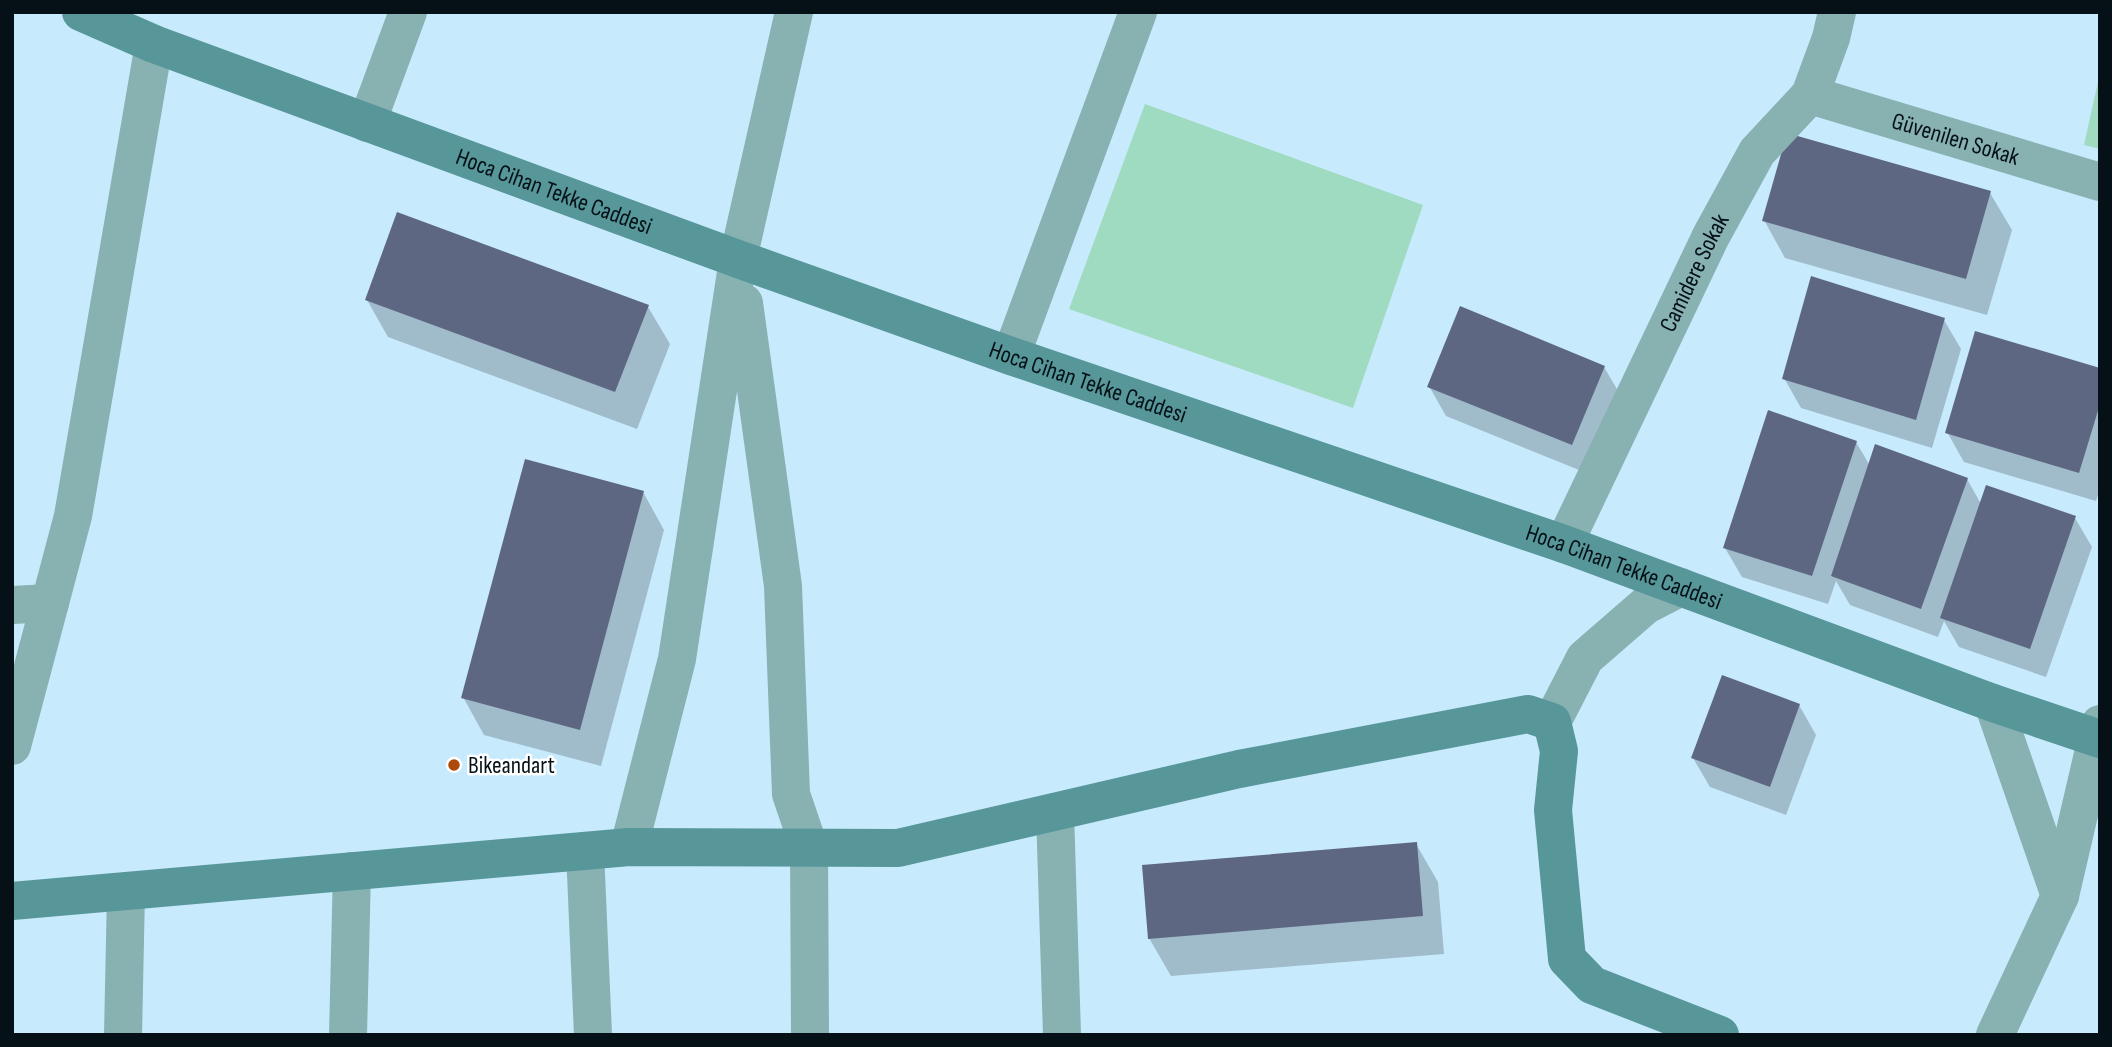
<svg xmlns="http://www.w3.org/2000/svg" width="2112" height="1047" viewBox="0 0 2112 1047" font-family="'Sofia Sans Condensed',sans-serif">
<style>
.green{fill:#9fdbc0}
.shadow{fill:#0003}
.building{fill:#5d6782}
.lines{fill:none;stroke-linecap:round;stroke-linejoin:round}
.street{stroke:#88b1b2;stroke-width:38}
.secondary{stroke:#57979a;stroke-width:38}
.poi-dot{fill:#ac4a09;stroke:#fff;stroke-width:2.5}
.labels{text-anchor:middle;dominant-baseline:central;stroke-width:5;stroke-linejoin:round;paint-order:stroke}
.street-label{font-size:24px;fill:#051117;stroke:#fff}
.poi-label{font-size:24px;fill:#051117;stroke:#fff;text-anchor:start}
</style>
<rect width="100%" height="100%" fill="#c8eafd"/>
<g class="green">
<path d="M2100,73v76l-16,-4z"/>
<path d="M1145,104l278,101 -70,203 -284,-99z"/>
</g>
<g class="shadow">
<path d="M1990,193l22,37 -25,85 -202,-57 -21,-38z"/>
<path d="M367,300l281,7 22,37 -33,85 -249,-92z"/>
<path d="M1944,320l17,29 -29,99 -131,-40 -17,-30z"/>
<path d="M1604,367l17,29 -32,78 -143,-58 -17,-30z"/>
<path d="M2100,370v118l-4,13 -132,-39 -17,-30z"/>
<path d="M1856,442l14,24 97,13 14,25 94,14 17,29 -46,130 -87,-30 -15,-26 -6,16 -88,-32 -14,-24 -8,23 -86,-27 -17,-29z"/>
<path d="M643,492l21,38 -63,236 -117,-31 -21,-38z"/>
<path d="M1799,705l17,30 -30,80 -76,-28 -17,-29z"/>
<path d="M1416,844l22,38 6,72 -273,22 -22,-38z"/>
</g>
<g class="building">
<path d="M1787,133l204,58 -25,88 -204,-58z"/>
<path d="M397,212l252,93 -34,87 -250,-92z"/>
<path d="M1811,276l134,42 -29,102 -134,-41z"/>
<path d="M1460,306l145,60 -33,79 -145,-58z"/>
<path d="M1975,331l125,37v36l-21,69 -134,-40z"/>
<path d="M1768,410l89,31 -45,135 -89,-28z"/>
<path d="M1875,444l93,34 -47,131 -90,-33z"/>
<path d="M525,459l119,32 -64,239 -119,-32z"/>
<path d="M1986,485l90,31 -46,133 -90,-31z"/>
<path d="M1722,675l78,29 -30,83 -79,-29z"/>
<path d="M1417,842l6,74 -275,23 -6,-74z"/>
</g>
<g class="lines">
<g class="street">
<path id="s1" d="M1810,95l290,87"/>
<path d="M367,123l41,-111"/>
<path d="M744,303l39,283 8,208 18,53 1,188"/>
<path d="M1011,356l127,-344"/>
<path id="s2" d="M1564,544l147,-308 46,-84 53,-57 21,-57 6,-26"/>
<path d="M12,605l38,-2"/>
<path d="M1993,703l67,193"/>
<path d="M1552,722l33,-64 61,-53 35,-18"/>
<path d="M12,746l61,-230 81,-472"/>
<path d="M1055,812l7,223"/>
<path d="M629,847l48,-188 61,-400 56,-247"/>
<path d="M585,851l8,184"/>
<path d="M123,1035l3,-143"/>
<path d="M348,1035l4,-164"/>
<path d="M1995,1035l65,-139 40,-172"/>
</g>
<g class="secondary">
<path id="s3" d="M81,12l73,32 584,215 273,97 553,188 429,159 107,36"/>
<path d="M12,901l617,-54 269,1 341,-79 289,-55 24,8 7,29 -6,59 14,149 25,26 128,50"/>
</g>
</g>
<circle class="poi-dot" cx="454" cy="765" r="7"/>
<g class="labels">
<g class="street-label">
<text stroke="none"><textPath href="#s1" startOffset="152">Güvenilen Sokak</textPath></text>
<text stroke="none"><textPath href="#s3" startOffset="506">Hoca Cihan Tekke Caddesi</textPath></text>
<text stroke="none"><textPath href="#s2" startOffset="301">Camidere Sokak</textPath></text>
<text stroke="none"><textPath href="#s3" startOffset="1073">Hoca Cihan Tekke Caddesi</textPath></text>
<text stroke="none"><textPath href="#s3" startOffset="1640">Hoca Cihan Tekke Caddesi</textPath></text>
</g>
<g class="poi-label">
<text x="468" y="765">Bikeandart</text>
</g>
</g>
<rect width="2112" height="1047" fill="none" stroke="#051117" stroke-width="28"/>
</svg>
